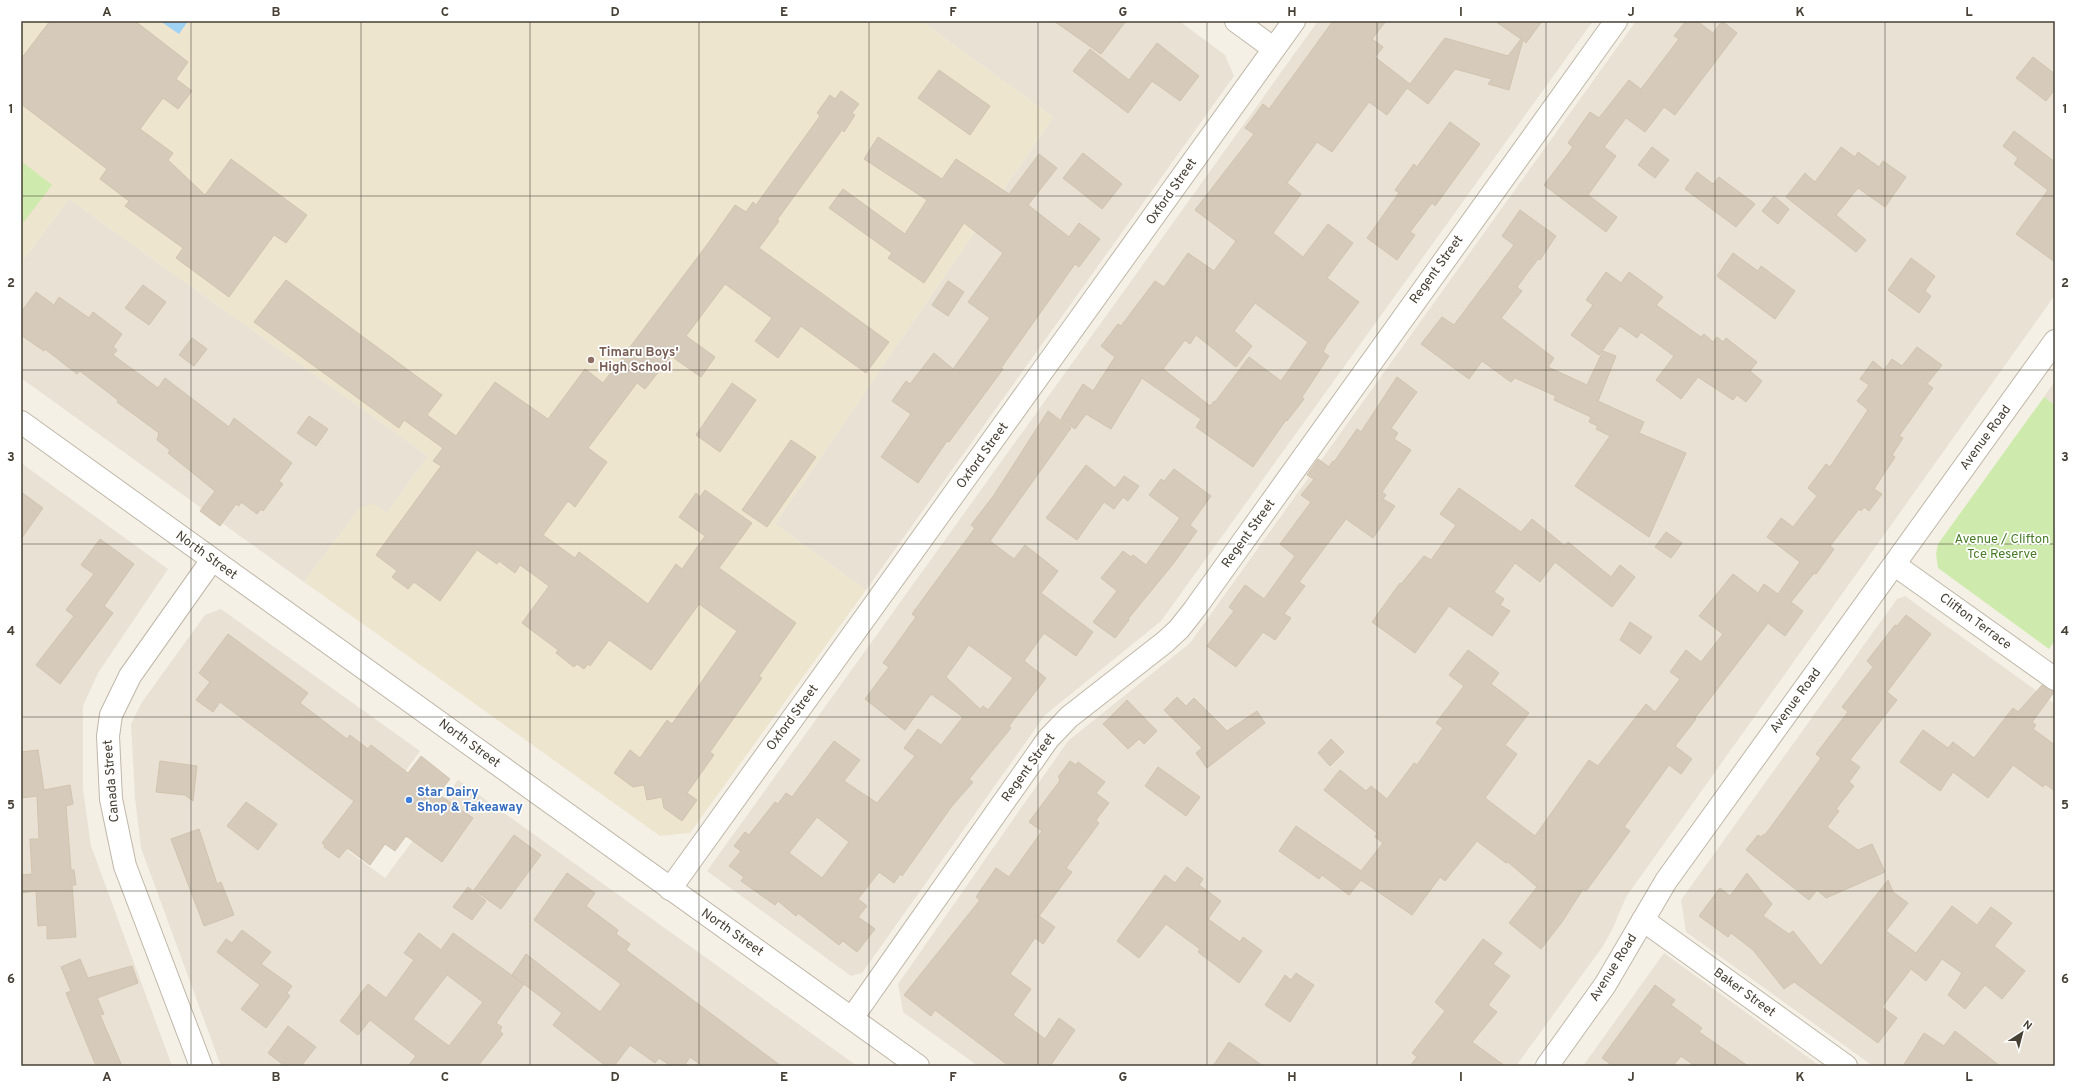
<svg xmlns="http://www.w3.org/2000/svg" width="2076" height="1087" viewBox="0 0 2076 1087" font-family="Overpass,sans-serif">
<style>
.residential{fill:#e8e1d4}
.education{fill:#eee5cf}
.green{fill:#cfeaad}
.water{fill:#a0d2f3}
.building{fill:#d6cbbb;stroke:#d1c3ae;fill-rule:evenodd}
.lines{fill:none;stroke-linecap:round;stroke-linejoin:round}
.minor-casing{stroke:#c0b7a8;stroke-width:24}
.minor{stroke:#fff;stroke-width:22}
.grid{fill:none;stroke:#474035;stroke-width:1;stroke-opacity:0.55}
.education-dot{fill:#8d6e63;stroke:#fff;stroke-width:1.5}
.shop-dot{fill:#3f7fe0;stroke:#fff;stroke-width:1.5}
.labels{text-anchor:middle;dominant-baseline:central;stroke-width:3.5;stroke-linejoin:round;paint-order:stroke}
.street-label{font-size:13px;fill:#474035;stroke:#fff}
.education-label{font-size:13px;font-weight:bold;fill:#785e54;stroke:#fff;text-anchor:start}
.park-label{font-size:13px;fill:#477b26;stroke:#fff}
.shop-label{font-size:13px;font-weight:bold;fill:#366cbe;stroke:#fff;text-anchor:start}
.neatline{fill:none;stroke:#474035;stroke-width:1.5}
.grid-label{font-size:13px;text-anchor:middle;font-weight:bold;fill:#474035}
</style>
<rect width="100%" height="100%" fill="#f4f0e6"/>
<g class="residential">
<path d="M921,21h258l46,34 9,21 -368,514 -91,-66 278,-407z"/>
<path d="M1318,21h275l-432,600 -116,94 -183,258 -11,3 -144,-105z"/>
<path d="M1636,21h419v274l-429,602 -13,31 -10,18 -87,120h-538l-75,-54 -5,-28 170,-243 122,-98z"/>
<path d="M69,199l359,257 -41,57 -28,-4 -55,73 -283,-204v-115z"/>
<path d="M2055,381v24l-11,-8z"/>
<path d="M21,463l147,106 -70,104 -15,33v83l8,57 81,220h-151z"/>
<path d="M1905,596l150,108v362h-182l-187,-134 -5,-32 216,-301z"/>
<path d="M221,609l199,142 -72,100 37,27 73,-98 399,286h-636l-80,-218 -6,-50 -4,-74 11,-22 63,-87z"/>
<path d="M1664,953l156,113h-237z"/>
</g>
<path class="education" d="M25,21h896l132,96 -278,407 91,66 -176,243 -30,3 -356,-254 55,-73 8,-4 7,-1 13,9 41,-57 -359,-257 -48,64v-237z"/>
<g class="green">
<path d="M21,161l31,24 -29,38 -2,-1z"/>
<path d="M2044,397l11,8v235l-6,9 -111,-81 -2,-14 2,-10z"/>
</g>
<path class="water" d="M160,21h28l-9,13z"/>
<g class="building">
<path d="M50,21h85l53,41 -12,17 16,12 -14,18 -15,-11 -23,31 33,24 -5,7 37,35 26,-36 76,56 -21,28 -12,-8 -45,62 -53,-39 7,-10 -58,-42 4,-5 -29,-22 7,-10 -86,-65v-45z"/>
<path d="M1054,21h72l-25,33z"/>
<path d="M1333,21h53l-14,18 11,8 -8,10 35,27 35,-46 63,18 13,-17 -26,-18h47l-16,22 -3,-3 -14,50 -21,-6 4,-5 -37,-10 -27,35 -21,-16 -20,27 -18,-13 -37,50 -15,-10 -30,41 14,11 -28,39 30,24 25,-33 25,19 -26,35 32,24 -32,42 -4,8 6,4 -27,41 2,2 -17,22 -1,-1 -33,47 -57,-40 5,-8 -59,-41 -31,51 -25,-15 -11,15 -14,-10 22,-35 10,7 22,-34 -14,-11 17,-22 3,2 34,-45 9,6 24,-34 26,18 22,-30 -41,-31 59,-76 -9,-6 18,-24 6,5zM1255,303l53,39 -27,39 -32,-24 -34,45 -1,-1 -4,5 -47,-37 22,-29 5,4 6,-9 40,32 16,-21 -18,-15z"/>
<path d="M1686,21h11l16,12 9,-12 15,12 -62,82 -11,-8 -19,25 -19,-14 -22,29 12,9 -28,39 29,22 -11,15 -62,-47 29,-38 -5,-4 22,-31 9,6 30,-38 12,9 38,-50 -5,-3z"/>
<path d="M1157,43l42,33 -19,25 -28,-20 -24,32 -55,-42 17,-22 39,31z"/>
<path d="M2033,57l22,17v15l-9,12 -30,-23z"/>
<path d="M939,70l51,36 -20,29 -52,-37z"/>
<path d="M841,91l18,13 -7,9 3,2 -11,17 -2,-2 -65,90 2,1 -20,27 130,94 -23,31 -65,-47 -23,32 -23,-17 17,-23 -47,-34 -39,52 29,21 -14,20 -30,-21 -26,33 -8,-6 -49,65 19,14 -32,45 -7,-6 -25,34 32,23 4,-6 69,52 28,-40 6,5 23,-33 -26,-19 17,-24 4,4 5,-7 47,33 -33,45 77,55 -37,53 3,2 -52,74 4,3 -27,38 10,7 -15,21 -18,-13 -2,-11 -15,3 -3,-15 -11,2 -19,-14 16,-23 10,8 27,-38 5,4 65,-93 -38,-27 -48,66 -42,-30 -19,26 -2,-2 -4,5 -7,-5 -3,3 -18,-14 2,-3 -36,-27 27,-37 -29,-21 -5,8 -16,-12 -2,3 -20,-14 -37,51 -26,-19 -6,7 -16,-12 5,-6 -21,-16 65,-89 -8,-5 10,-13 -39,-28 -5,8 -145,-106 32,-42 156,115 -15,20 29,21 39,-54 53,37 37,-50 18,14 106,-141 26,-37 11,7 7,-10 3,3 64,-89 -3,-3 13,-18 5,4z"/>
<path d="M1450,122l30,22 -45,62 -3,-3 -22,29 5,3 -18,25 -30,-22 32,-45 -4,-3 19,-26 3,3z"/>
<path d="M2014,131l41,31v100l-39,-28 32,-44 -34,-26 4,-6 -15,-12z"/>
<path d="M878,137l64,42 14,-20 53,35 30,-40 18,14 -29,37 41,32 10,-14 21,16 -21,28 -4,-3 -74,104 2,1 -54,73 -2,-1 -29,42 -37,-26 30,-43 -19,-13 14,-20 4,3 24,-31 19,16 37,-51 -22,-16 35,-49 -39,-30 -40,60 -36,-25 4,-5 -63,-45 14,-19 62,45 22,-34 -63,-41z"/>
<path d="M1652,147l17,13 -14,18 -17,-13z"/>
<path d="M1841,147l14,10 3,-5 21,15 4,-6 23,16 -21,30 -27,-19 -22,27 30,25 -10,12 -70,-55 19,-24 10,9z"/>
<path d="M1083,153l39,31 -20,25 -39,-31z"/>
<path d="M1697,172l16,12 6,-7 36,27 -19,23 -51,-38z"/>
<path d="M1774,196l15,13 -11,15 -16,-13z"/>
<path d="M1520,210l36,26 -16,24 -2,-1 -21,28 5,4 -21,27 53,40 -6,9 39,18 16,-34 13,5 -18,45 46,21 -5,11 47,20 -37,84 -74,-51 35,-50 -14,-7 2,-3 -9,-4 2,-5 -37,-17 2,-4 -41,-18 -4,4 -29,-21 -13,18 -48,-35 21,-27 12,8 60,-80 -12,-9z"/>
<path d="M1733,253l25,18 3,-5 34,25 -20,28 -58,-43z"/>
<path d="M1911,258l24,18 -10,15 6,5 -12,17 -31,-23z"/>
<path d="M1606,272l15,11 8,-11 34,25 -7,8 45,32 3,-3 9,8 4,-5 6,5 3,-4 31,24 -7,9 12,10 -16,21 -9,-7 -4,5 -35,-23 -17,22 -25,-19 18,-24 -33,-24 -4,6 -17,-12 -21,29 -28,-20 22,-30 -7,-5z"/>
<path d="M948,281l16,11 -16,24 -16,-11z"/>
<path d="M143,285l23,17 -17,23 -24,-17z"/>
<path d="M36,292l18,13 5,-8 30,21 4,-6 29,22 -9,13 4,3 -4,5 45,33 7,-10 64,49 5,-9 58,45 -13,18 4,3 -20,27 -2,-2 -4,5 -16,-12 -2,4 -3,-2 -16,22 -20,-15 15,-20 -47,-38 2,-3 -13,-10 2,-7 -42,-31 1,-2 -38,-29 -3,3 -32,-25 -1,2 -23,-16v-23z"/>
<path d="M192,338l15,11 -13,17 -15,-11z"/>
<path d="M1917,347l25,18 -15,19 6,4 -34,48 4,2 -11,17 3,2 -21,32 8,5 -13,17 -5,-4 -3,4 -2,-2 -29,37 4,3 -18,25 -2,-1 -23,29 12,9 -18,25 -17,-13 -73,95 1,1 -21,27 17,13 -11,15 -12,-9 -45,62 6,4 -44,60 -3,-2 -21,33 -21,27 -32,-26 28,-36 -29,-25 -2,1 -29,-22 -32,40 -5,-4 -28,38 -51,-35 -12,15 -27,-20 -3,4 -40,-28 17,-25 65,45 22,-28 -8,-6 2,-4 -53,-43 16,-20 26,21 5,-5 16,13 27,-36 3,2 26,-37 -7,-5 28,-37 -15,-11 19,-25 31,23 -8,11 38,29 -24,32 12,9 -32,44 50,38 54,-76 9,6 48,-62 9,8 25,-33 -10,-7 16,-22 15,12 22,-28 -24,-18 34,-42 25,19 6,-9 14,10 22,-32 -33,-25 14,-19 12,9 24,-31 -9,-8 18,-24 4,3 38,-57 -11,-9 12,-16 -9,-6 13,-18 11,9 8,-11 10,7z"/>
<path d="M1397,377l20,15 -26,36 7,5 -4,6 17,11 -29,42 4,3 -3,4 12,7 -22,32 -27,-19 -47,63 6,4 -21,28 7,4 -16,22 -12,-8 -27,35 -29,-21 27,-35 -5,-4 16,-22 19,14 31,-43 -15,-12 31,-42 -10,-7 13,-16 -7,-4 11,-16 11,8 4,-6 1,1 23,-33 4,3z"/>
<path d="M732,383l24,17 -36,52 -24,-17z"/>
<path d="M1048,411l23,17 -81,113 24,18 11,-14 33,26 -17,22 52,39 -17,24 -32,-23 -20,28 22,17 -37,48 2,2 -42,51 4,3 -21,24 -50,70 -2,-2 -6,9 -15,-11 -21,27 9,7 -9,11 17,12 -18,23 -14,-11 -4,4 -41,-32 -2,3 -18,-15 -3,4 -34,-24 3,-4 -15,-11 12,-15 -7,-5 11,-14 4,3 26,-33 3,2 8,-11 6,4 42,-56 26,19 -16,21 33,22 38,-47 -11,-8 14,-19 23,16 22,-28 -32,-23 -26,36 -40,-31 24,-32 -6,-4 33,-46 -4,-3 63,-86 -4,-3 23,-30zM969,645l44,33 -25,32 -5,-4 -3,3 -34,-32zM817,817l32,25 -27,36 -33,-25z"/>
<path d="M309,416l19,13 -12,17 -19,-13z"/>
<path d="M791,440l25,17 -49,70 -25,-17z"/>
<path d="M1086,465l29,23 9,-12 15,10 -11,15 -5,-4 -9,12 -10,-7 -27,38 -31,-22z"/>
<path d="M1174,469l37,27 -21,29 7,6 -24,33 -45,55 1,1 -14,18 -22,-16 24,-31 -16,-13 22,-27 8,6 2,-2 13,10 34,-47 -31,-23 12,-16 3,2z"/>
<path d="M1459,488l62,44 11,-13 33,27 3,-4 43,35 9,-12 15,12 -23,30 -57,-45 -15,20 -25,-19 -21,29 10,7 -4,6 10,6 -18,25 -43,-30 -34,47 -43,-31 28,-39 1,1 23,-28 7,4 25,-35 -16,-11z"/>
<path d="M21,492l22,16 -22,31z"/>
<path d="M1666,532l16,11 -11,15 -16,-11z"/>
<path d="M100,539l34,25 -30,42 9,7 -53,71 -24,-19 38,-49 -8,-6 28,-36 -13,-9z"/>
<path d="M1906,615l25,19 -44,58 10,8 -47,60 10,7 -11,15 5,4 -18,23 3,2 -12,16 31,23 14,-6 13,28 -59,26 -9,-8 -8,10 -63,-50 12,-15 3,2 3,-3 1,1 56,-77 -5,-4 32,-42 -6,-5 31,-40 -6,-6 28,-36 2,1z"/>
<path d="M1630,622l22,15 -12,17 -20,-14z"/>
<path d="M228,634l80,59 -8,10 47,36 3,-4 18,14 3,-4 37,28 13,-17 29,23 -12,15 35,24 -31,44 -36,-26 -11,15 -10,-7 -15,21 -23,-17 -8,10 -15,-11 1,-2 -3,-2 32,-42 -134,-99 -7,10 -17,-12 14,-18 -11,-9z"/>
<path d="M2042,685l13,6 -23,31 4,3 -3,4 22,16v46l-10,-7 -2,3 -30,-22 -25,33 -35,-26 -13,19 -40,-29 23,-32 25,18 5,-6 21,16 39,-50 5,4z"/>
<path d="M1177,697l9,9 8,-8 33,33 30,-20 8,12 -58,45 -11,-15 6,-5 -38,-38z"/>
<path d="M1127,700l30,31 -13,13 -5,-5 -11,10 -25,-25z"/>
<path d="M1331,739l13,13 -14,14 -12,-13z"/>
<path d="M38,750l6,40 26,-5 3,19 -7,2 5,64h3l2,15h-4l4,52 -29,2v-14l-9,1 -2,-35 -15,2v-18l11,-1 -2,-35h9l-2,-43 -16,2v-46z"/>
<path d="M160,761l37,5 -4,35 -8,-6 -29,-3z"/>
<path d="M1070,761l6,4 2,-3 27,20 -9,11 13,10 -13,17 3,3 -33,45 6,4 -33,44 16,11 -12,17 -8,-6 -25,36 21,15 -18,26 32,24 14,-21 16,12 -25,36h-41l-74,-56 -4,6 -27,-21 76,-95 -4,-3 20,-29 13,9 33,-46 -13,-9 30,-40 1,-4 -2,-1z"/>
<path d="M1158,767l42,30 -14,19 -41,-30z"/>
<path d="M246,802l31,22 -19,26 -31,-24z"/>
<path d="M199,829l18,55 4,-2 13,33 -30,11 -33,-87z"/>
<path d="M514,835l27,20 -40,54 -27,-19z"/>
<path d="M1187,867l16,12 -4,6 22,16 -13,18 32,23 3,-5 19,14 -23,32 -41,-31 2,-3 -34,-25 -27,34 -22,-17 48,-66 10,8z"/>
<path d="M567,873l28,20 -9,13 32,24 -2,4 14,10 -4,6 155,116h-79l-12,-9 -6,9h-13l-12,-8 -4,5 -25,-18 -16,21h-8l-53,-41 9,-12 -50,-38 14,-21 74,58 21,-28 -87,-64z"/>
<path d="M1747,873l25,31 -9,12 26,18 4,-3 28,35 67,-86 5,12 15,11 -22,28 30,22 36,-47 25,19 14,-18 21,16 -18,23 31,25 -23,28 -17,-14 -20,24 -17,-14 14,-22 -20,-14 -16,22 -15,-12 -29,38 15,11 -19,25 -84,-61 -10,7 -31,-39 -22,-17 -3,4 -29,-21 21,-28 10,8z"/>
<path d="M468,887l18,14 -14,19 -19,-13z"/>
<path d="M242,930l29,22 -10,12 31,22 -5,7 3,3 -24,32 -25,-19 19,-24 -43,-33 9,-13 6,4z"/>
<path d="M419,933l22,17 12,-17 71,51 -28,39 6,4 -2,4 3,3 -25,32h-70l8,-10 -46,-36 -12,15 -18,-14 28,-37 18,14 28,-38 -10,-7zM447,975l36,27 -34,44 -36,-27z"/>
<path d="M1483,939l19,14 -9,11 17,12 -22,29 9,7 -25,30 33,24h-95l7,-9 -5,-4 33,-42 -10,-9z"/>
<path d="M80,959l8,19 44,-12 6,17 -41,15 7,16 -4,1 22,51h-26l-30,-73 5,-2 -10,-24z"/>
<path d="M1296,973l18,12 -24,37 -25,-17 20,-30 6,5z"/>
<path d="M1655,985l20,15 -4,5 31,23 -3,4 49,34h-53l-14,-10 -8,10h-60l-11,-8z"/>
<path d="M288,1026l28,21 -15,19h-16l-17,-13z"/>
<path d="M1955,1031l45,35h-97l21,-33 20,13z"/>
<path d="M1229,1042l34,24h-50z"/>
</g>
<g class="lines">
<defs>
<g id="minor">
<path d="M1236,21l37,27"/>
<path d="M21,422l897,644"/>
<path d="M1895,565l160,114"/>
<path d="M670,889l624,-868"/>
<path d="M1643,920l203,146"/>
<path d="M852,1018l196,-279 21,-22 96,-75 14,-13 15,-19 422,-589"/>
<path d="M201,1066l-76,-200 -14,-67 -3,-63 3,-21 19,-39 82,-116"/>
<path d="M1547,1066l58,-81 61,-104 389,-540"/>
</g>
</defs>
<use href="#minor" class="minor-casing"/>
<use href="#minor" class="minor"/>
</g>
<path class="grid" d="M191,21v1045M361,21v1045M530,21v1045M699,21v1045M869,21v1045M1038,21v1045M1207,21v1045M1377,21v1045M1546,21v1045M1715,21v1045M1885,21v1045M21,196h2034M21,370h2034M21,544h2034M21,717h2034M21,891h2034"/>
<circle class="education-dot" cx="591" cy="360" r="4"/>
<circle class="shop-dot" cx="409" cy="800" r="4"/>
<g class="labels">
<g class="street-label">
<text transform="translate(1172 192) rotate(-55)">Oxford Street</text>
<text transform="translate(1437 270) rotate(-54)">Regent Street</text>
<text transform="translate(1986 438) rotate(-54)">Avenue Road</text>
<text transform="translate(983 456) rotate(-54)">Oxford Street</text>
<text transform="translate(1249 534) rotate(-54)">Regent Street</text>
<text transform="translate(206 556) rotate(36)">North Street</text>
<text transform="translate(1975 622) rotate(36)">Clifton Terrace</text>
<text transform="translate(1796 701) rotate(-54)">Avenue Road</text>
<text transform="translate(793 718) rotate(-54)">Oxford Street</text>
<text transform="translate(469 744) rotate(36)">North Street</text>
<text transform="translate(1029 768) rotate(-54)">Regent Street</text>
<text transform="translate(112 781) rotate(-95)">Canada Street</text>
<text transform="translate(732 933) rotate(35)">North Street</text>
<text transform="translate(1614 968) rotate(-58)">Avenue Road</text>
<text transform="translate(1744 993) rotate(36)">Baker Street</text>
</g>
<g class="education-label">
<text x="599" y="353">Timaru Boys'<tspan x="599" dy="15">High School</tspan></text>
</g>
<g class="park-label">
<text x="2002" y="540">Avenue / Clifton<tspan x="2002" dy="15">Tce Reserve</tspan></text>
</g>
<g class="shop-label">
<text x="417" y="793">Star Dairy<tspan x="417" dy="15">Shop &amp; Takeaway</tspan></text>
</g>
</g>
<rect width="2076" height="1087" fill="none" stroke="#ffffff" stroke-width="44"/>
<g transform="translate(2022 1033) rotate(36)" stroke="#ffffff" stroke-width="3" paint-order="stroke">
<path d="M0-3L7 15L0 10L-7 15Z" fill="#474035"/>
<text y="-6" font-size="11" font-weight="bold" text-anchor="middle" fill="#474035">N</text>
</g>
<rect x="22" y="22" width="2032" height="1043" class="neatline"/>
<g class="grid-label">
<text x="107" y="16">A</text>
<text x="276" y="16">B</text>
<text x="445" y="16">C</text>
<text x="615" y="16">D</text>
<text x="784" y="16">E</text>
<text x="953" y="16">F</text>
<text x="1123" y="16">G</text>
<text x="1292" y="16">H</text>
<text x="1461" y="16">I</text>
<text x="1631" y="16">J</text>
<text x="1800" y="16">K</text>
<text x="1969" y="16">L</text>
<text x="11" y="113">1</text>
<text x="2065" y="113">1</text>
<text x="11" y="287">2</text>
<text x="2065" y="287">2</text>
<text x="11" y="461">3</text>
<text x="2065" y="461">3</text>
<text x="11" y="635">4</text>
<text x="2065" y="635">4</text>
<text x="11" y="809">5</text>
<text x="2065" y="809">5</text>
<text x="11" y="983">6</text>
<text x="2065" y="983">6</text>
<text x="107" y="1081">A</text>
<text x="276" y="1081">B</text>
<text x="445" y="1081">C</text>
<text x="615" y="1081">D</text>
<text x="784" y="1081">E</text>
<text x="953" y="1081">F</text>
<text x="1123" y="1081">G</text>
<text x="1292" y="1081">H</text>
<text x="1461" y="1081">I</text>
<text x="1631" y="1081">J</text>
<text x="1800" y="1081">K</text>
<text x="1969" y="1081">L</text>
</g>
</svg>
